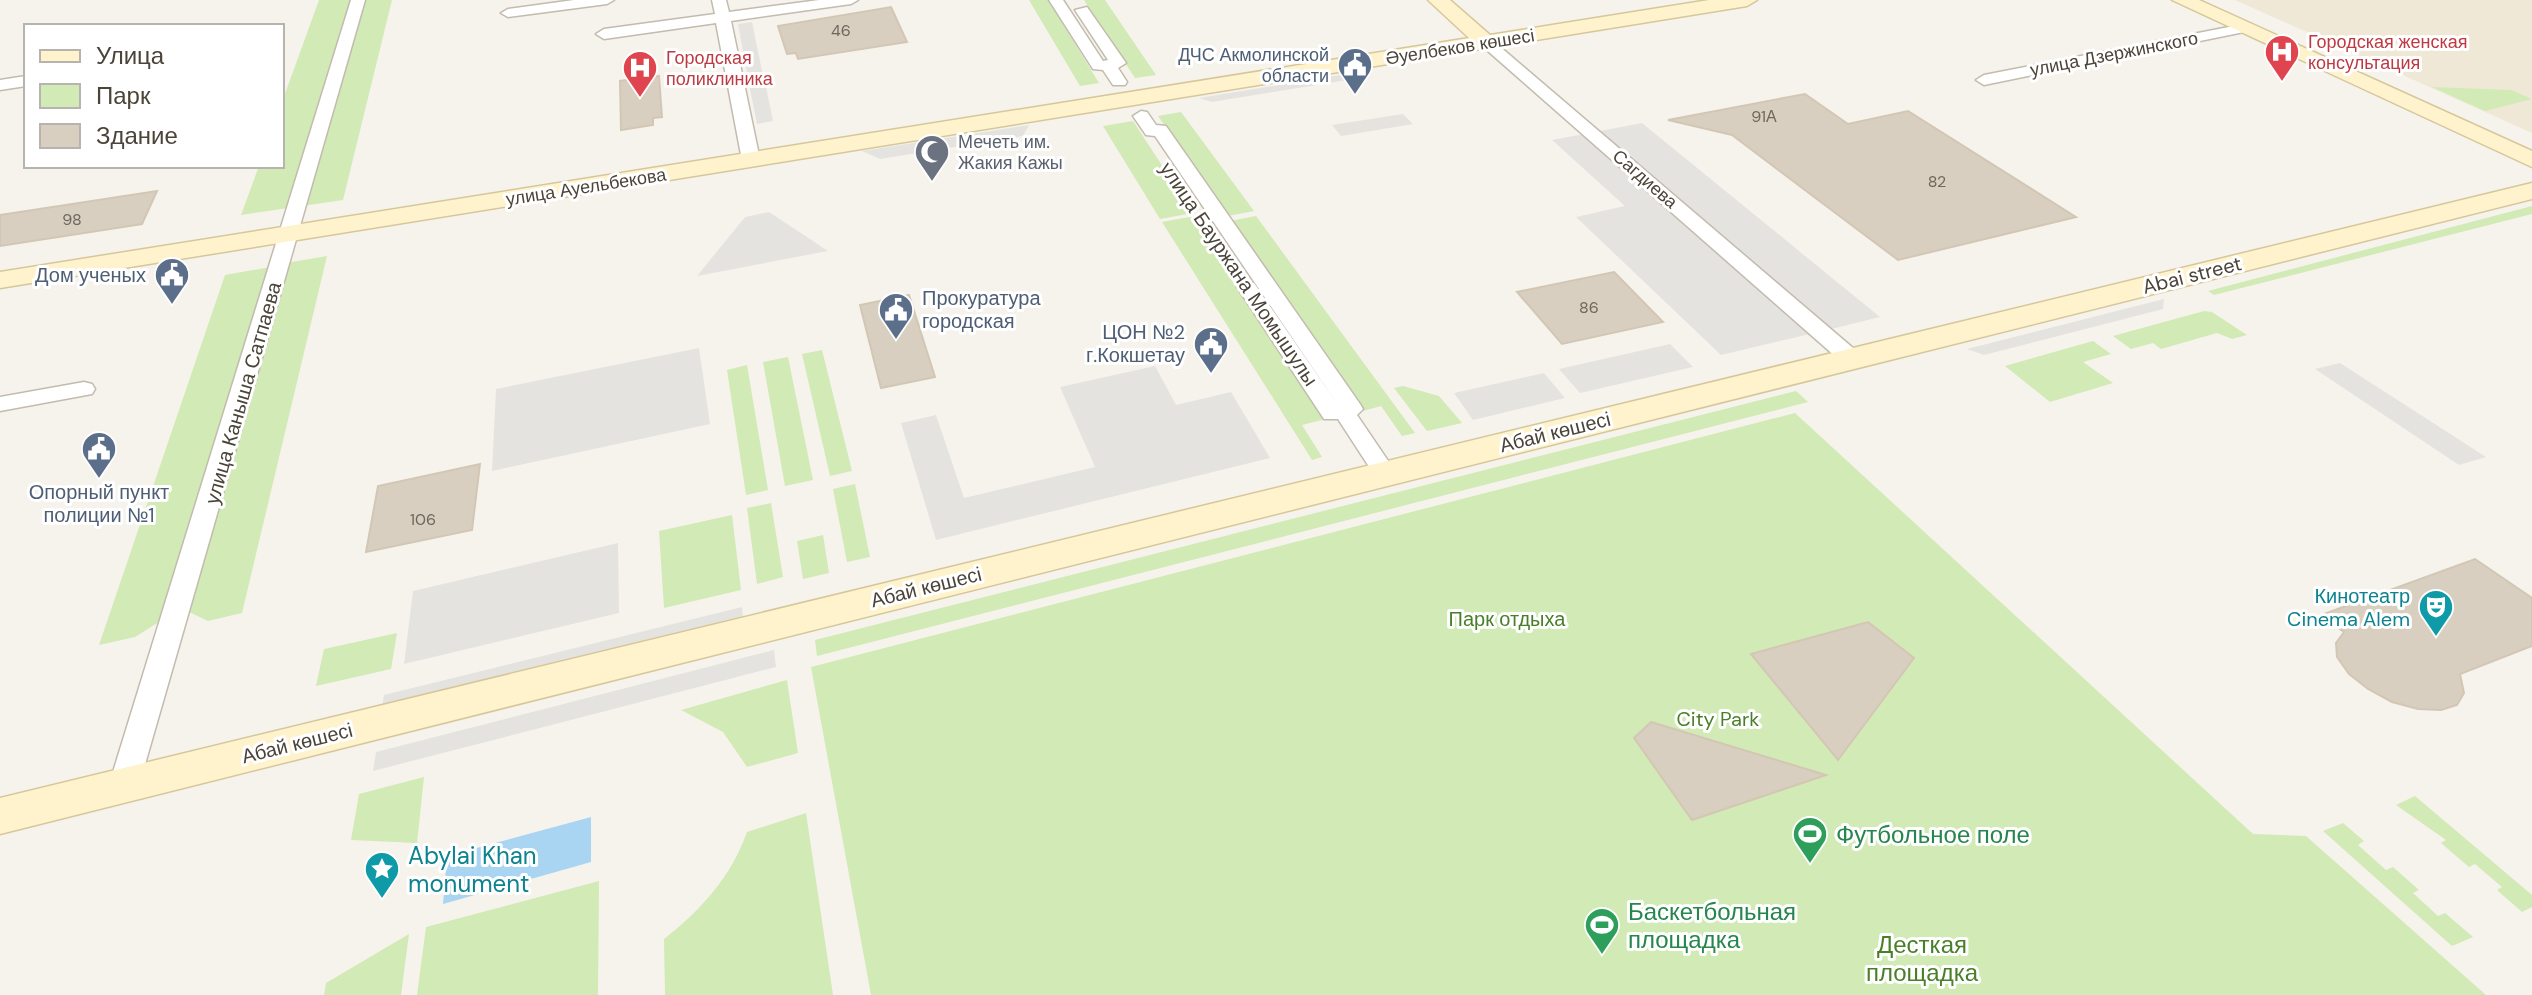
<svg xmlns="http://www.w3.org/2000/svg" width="2532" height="995" viewBox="0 0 2532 995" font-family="'DM Sans',sans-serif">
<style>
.industrial{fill:#e6e2dd}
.education{fill:#efe8d6}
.green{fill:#d2eab5}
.parking{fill:#e5e3e0}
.water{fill:#a9d4f2}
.building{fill:#d8cfc1;stroke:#d3c7b4;stroke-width:2}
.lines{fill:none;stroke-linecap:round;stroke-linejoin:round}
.street-casing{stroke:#c2bbae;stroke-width:3}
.secondary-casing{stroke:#d6c79b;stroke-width:3}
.street{fill:#fff;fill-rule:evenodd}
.secondary{fill:#fff3cd;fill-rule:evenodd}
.labels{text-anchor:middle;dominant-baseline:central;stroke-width:6;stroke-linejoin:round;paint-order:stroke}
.number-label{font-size:16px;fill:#6e675b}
.far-health-label{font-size:18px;fill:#be3a42;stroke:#fff;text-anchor:start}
.far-street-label{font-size:18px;fill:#4b4439;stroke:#fff}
.far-service-label{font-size:18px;fill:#4e5e75;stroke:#fff;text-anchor:end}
.far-worship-label{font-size:18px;fill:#5b616d;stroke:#fff;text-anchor:start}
.street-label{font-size:20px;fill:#4b4439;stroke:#fff}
.service-label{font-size:20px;fill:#4e5e75;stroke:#fff;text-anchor:end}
.culture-label{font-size:20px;fill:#0d838f;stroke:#fff;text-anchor:end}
.park-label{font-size:20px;fill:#4a7f2a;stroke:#fff}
.near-leisure-label{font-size:24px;fill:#27864d;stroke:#fff;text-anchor:start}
.near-culture-label{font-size:24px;fill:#0d838f;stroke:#fff;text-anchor:start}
.near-park-label{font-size:24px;fill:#4a7f2a;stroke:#fff}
</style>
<rect width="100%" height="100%" fill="#f6f3ec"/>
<path class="industrial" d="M1403,114l10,10 -72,12 -9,-11z"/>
<path class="education" d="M2235,0h297v133z"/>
<g class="green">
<path d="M319,0h73l-49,200 -102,15 18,-49h23v-64z"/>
<path d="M1029,0h19l51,83 -19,3z"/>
<path d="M1084,0h21l51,75 -21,3z"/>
<path d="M2432,87l79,3 21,9 -47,12z"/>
<path d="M1181,112l73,99 -26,5 -70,-100z"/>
<path d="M1133,121l60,92 -33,6 -57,-93z"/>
<path d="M2532,206v8l-318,81 -6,-4z"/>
<path d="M1195,216l135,202 -28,7 20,32 -10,3 -150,-238z"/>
<path d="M1256,216l159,217 -13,3 -21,-30 -18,5 -133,-190z"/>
<path d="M327,256l-85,357 -34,8 -19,-9 97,-349z"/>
<path d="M271,267l-104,350 -32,20 -36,8 126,-370z"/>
<path d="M2204,311l8,1 35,23 -15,4 -15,-6 -56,16 -8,-6 -22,6 -18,-13z"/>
<path d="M2093,341l18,13 -28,8 30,21 -63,19 -45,-36z"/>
<path d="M822,350l30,121 -22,5 -28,-122z"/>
<path d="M788,357l25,123 -28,6 -22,-124z"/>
<path d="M747,365l21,125 -22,5 -19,-125z"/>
<path d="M1403,386l36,10 23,27 -35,8 -33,-43z"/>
<path d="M1796,391l12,11 -991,254 -2,-16z"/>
<path d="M1795,413l458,421 53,2 180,159h-1615l-60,-328z"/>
<path d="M855,484l15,73 -23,5 -14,-73z"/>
<path d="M771,503l12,74 -26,7 -10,-76z"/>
<path d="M732,515l9,75 -77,18 -5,-77z"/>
<path d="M823,535l6,38 -26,6 -6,-38z"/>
<path d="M397,633l-6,36 -75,17 8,-37z"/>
<path d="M787,680l11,73 -51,14 -24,-35 -42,-22z"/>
<path d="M424,777l-7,66 -66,-3 8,-46z"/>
<path d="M2415,796l117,99v12l-10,5 -25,-22 5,-3 -27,-23 -6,3 -28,-24 5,-3 -50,-35z"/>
<path d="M806,813l27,182h-168l-1,-56c37,-29 67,-62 83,-107z"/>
<path d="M2343,823l21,18 -6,4 28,25 7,-3 26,23 -6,3 25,23 7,-3 28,24 -21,9 -129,-115z"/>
<path d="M599,881l-1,114h-181l9,-68z"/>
<path d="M409,934l-8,61h-77l2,-12z"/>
</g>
<g class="parking">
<path d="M752,22l11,54 -15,2 -10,-54z"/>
<path d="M1358,72l-4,7 -142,23 -13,-4z"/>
<path d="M765,82l8,39 -16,3 -8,-40z"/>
<path d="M1642,123l238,194 -53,13 -232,-198z"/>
<path d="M1029,125l-6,11 -143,23 -18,-8z"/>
<path d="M1584,134l230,199 -93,22 -145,-138 49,-11 -73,-66z"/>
<path d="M769,212l59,39 -131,25 48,-59z"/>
<path d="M2164,299l-1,10 -179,46 -17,-6z"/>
<path d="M1670,344l23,23 -113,26 -21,-24z"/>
<path d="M699,348l11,76 -218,47 4,-82z"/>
<path d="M2340,363l146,94 -27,8 -144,-96z"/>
<path d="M1155,366l21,39 55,-13 39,66 -334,82 -35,-117 35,-8 28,83 131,-31 -35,-80z"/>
<path d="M1544,373l21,25 -92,22 -19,-27z"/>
<path d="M618,543l1,70 -215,51 9,-73z"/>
<path d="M742,607l1,11 -361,90 2,-13z"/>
<path d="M774,650l2,17 -403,104 3,-19z"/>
</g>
<path class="water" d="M591,817v45l-148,42 4,-48z"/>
<g class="building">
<path d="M891,7l16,35 -109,17 -2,-6 -9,1 -9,-28z"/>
<path d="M659,76l3,41 -9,1v7l-32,5 -1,-49z"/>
<path d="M1805,94l43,30 60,-13 168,106 -178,43 -166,-125 -64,-15z"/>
<path d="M157,191l-15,33 -142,22v-31z"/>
<path d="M1614,272l49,50 -101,22 -45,-52z"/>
<path d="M909,295l26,82 -54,11 -21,-83z"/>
<path d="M480,464l-8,66 -106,22 12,-66z"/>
<path d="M2475,559l57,39v48l-72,28 4,19 -7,12 -16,5 -23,-1 -26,-7 -24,-13 -19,-15 -12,-17 -1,-14 8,-11 -23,-17z"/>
<path d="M1868,622l46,36 -76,102 -87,-106z"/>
<path d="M1651,722l175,53 -134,45 -58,-82z"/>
</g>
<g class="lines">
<defs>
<g id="street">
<path d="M351,0h14l-226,785 -5,9 -10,3 -10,-3 -5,-9z"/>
<path d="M574,0h40l-7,4 -99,13 -7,-4 7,-4z"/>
<path d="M712,0h14l3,12 90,-12h39l-7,4 -120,17 29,139 -3,4 -6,1 -9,-5 -26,-137 -112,16 -8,-5 8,-5 111,-15z"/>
<path d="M1049,0h14l40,61 5,-1 -33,-50 12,-3 39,56 -8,5 9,14 -2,3h-12l-10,-15 -10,-1z"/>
<path d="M2244,24l5,1v6l-265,54 -8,-5 8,-5z"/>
<path d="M1481,39h10l369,315 3,5 -3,5h-16l-363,-319z"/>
<path d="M26,76v10l-26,4v-10z"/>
<path d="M1141,111l6,1 9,13 10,1 194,278 3,5 -6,6 40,59 -4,5h-16l-39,-60h-14l-87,-132 3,-4h14l84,122 -183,-269 -9,-1 -13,-19z"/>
<path d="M84,382l8,2 3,5 -3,5 -92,17v-14z"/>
</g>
<g id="secondary">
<path d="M1428,0h22l40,35 219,-35h48l-10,6 -1747,282v-16l1469,-234z"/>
<path d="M2172,0h27l333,151v16z"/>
<path d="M2532,183v16l-2532,635v-36z"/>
</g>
</defs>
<use href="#street" class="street-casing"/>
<use href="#secondary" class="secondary-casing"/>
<use href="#street" class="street"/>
<use href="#secondary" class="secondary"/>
</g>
<defs>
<symbol id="hospital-pin" viewBox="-11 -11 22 30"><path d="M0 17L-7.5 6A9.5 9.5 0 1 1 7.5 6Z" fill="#e0444e" stroke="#fff"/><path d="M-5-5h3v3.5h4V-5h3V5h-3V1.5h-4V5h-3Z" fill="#fff"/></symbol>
<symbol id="civic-pin" viewBox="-11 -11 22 30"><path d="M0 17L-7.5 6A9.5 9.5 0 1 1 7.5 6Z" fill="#5c6f8a" stroke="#fff"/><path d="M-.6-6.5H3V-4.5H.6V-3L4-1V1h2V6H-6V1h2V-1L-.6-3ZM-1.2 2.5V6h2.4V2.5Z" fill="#fff"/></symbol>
<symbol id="mosque-pin" viewBox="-11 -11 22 30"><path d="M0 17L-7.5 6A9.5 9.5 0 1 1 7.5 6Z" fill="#6b7280" stroke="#fff"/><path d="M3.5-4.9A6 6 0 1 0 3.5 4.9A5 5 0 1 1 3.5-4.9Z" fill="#fff"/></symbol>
<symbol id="theatre-pin" viewBox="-11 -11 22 30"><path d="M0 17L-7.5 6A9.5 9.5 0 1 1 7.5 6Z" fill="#0f9aa8" stroke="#fff"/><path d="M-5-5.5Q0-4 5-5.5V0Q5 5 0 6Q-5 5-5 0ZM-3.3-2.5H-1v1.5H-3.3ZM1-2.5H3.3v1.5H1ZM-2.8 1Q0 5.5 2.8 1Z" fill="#fff"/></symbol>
<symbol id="stadium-pin" viewBox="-11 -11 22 30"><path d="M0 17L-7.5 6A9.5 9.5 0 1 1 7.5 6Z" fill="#2e9e5b" stroke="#fff"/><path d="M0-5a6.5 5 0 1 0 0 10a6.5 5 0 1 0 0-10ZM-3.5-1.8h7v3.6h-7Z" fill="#fff"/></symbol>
<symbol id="sight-pin" viewBox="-11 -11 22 30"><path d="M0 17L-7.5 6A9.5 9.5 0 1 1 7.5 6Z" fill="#0f9aa8" stroke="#fff"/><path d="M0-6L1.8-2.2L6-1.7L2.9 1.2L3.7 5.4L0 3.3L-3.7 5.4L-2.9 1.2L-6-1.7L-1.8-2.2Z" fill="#fff"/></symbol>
</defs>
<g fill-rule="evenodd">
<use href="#hospital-pin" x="2262" y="32" width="40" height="54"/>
<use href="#civic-pin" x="1335" y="45" width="40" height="54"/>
<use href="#hospital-pin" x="620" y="48" width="40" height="54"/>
<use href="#mosque-pin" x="912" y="132" width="40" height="54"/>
<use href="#civic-pin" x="152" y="255" width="40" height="54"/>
<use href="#civic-pin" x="876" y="290" width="40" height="54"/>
<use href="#civic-pin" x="1191" y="324" width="40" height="54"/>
<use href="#civic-pin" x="79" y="429" width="40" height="54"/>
<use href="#theatre-pin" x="2416" y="587" width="40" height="54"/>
<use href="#stadium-pin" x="1790" y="814" width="40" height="54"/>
<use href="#sight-pin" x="362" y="849" width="40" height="54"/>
<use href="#stadium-pin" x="1582" y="905" width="40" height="54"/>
</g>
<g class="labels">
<g class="number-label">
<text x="841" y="30">46</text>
<text x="1764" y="116">91А</text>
<text x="1937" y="181">82</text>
<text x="72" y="219">98</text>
<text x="1589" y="307">86</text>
<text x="423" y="519">106</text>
</g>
<g class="far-health-label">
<text x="2308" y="42">Городская женская<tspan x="2308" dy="21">консультация</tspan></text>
<text x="666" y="58">Городская<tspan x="666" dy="21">поликлиника</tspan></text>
</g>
<g class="far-street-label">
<text transform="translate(1460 47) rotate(-9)">Әуелбеков көшесі</text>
<text transform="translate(2114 54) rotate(-11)">улица Дзержинского</text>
<text transform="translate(1645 179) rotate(41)">Сагдиева</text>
<text transform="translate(586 187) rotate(-9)">улица Ауельбекова</text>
</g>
<g class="far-service-label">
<text x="1329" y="55">ДЧС Акмолинской<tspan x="1329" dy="21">области</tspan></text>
</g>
<g class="far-worship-label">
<text x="958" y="142">Мечеть им.<tspan x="958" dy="21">Жакия Кажы</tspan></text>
</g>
<g class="street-label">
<text transform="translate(1239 274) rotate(56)">улица Бауржана Момышулы</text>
<text transform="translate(2192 275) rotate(-14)">Abai street</text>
<text transform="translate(243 393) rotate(-74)">улица Каныша Сатпаева</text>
<text transform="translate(1555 432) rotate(-14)">Абай көшесі</text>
<text transform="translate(926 587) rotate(-14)">Абай көшесі</text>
<text transform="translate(297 743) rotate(-14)">Абай көшесі</text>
</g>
<g class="service-label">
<text x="146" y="275">Дом ученых</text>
<text x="922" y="298" text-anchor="start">Прокуратура<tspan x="922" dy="23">городская</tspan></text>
<text x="1185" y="332">ЦОН №2<tspan x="1185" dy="23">г.Кокшетау</tspan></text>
<text x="99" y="492" text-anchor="middle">Опорный пункт<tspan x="99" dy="23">полиции №1</tspan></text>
</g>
<g class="culture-label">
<text x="2410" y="596">Кинотеатр<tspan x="2410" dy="23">Cinema Alem</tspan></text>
</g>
<g class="park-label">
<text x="1507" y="619">Парк отдыха</text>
<text x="1718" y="719">City Park</text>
</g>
<g class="near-leisure-label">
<text x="1836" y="834">Футбольное поле</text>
<text x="1628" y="911">Баскетбольная<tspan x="1628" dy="28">площадка</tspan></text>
</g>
<g class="near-culture-label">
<text x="408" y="855">Abylai Khan<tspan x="408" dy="28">monument</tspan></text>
</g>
<g class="near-park-label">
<text x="1922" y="944">Десткая<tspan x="1922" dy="28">площадка</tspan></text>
</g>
</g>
<rect x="24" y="24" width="260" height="144" fill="#ffffff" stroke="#b7b4b0" stroke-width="2"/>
<rect x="40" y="50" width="40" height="12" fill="#fff3cd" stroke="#b7b4b0" stroke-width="2"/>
<text x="96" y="64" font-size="24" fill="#4b4439">Улица</text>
<rect x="40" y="84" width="40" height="24" fill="#d2eab5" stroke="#b7b4b0" stroke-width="2"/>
<text x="96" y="104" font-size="24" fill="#4b4439">Парк</text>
<rect x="40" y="124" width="40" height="24" fill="#d8cfc1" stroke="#b7b4b0" stroke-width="2"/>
<text x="96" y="144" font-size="24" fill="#4b4439">Здание</text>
</svg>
